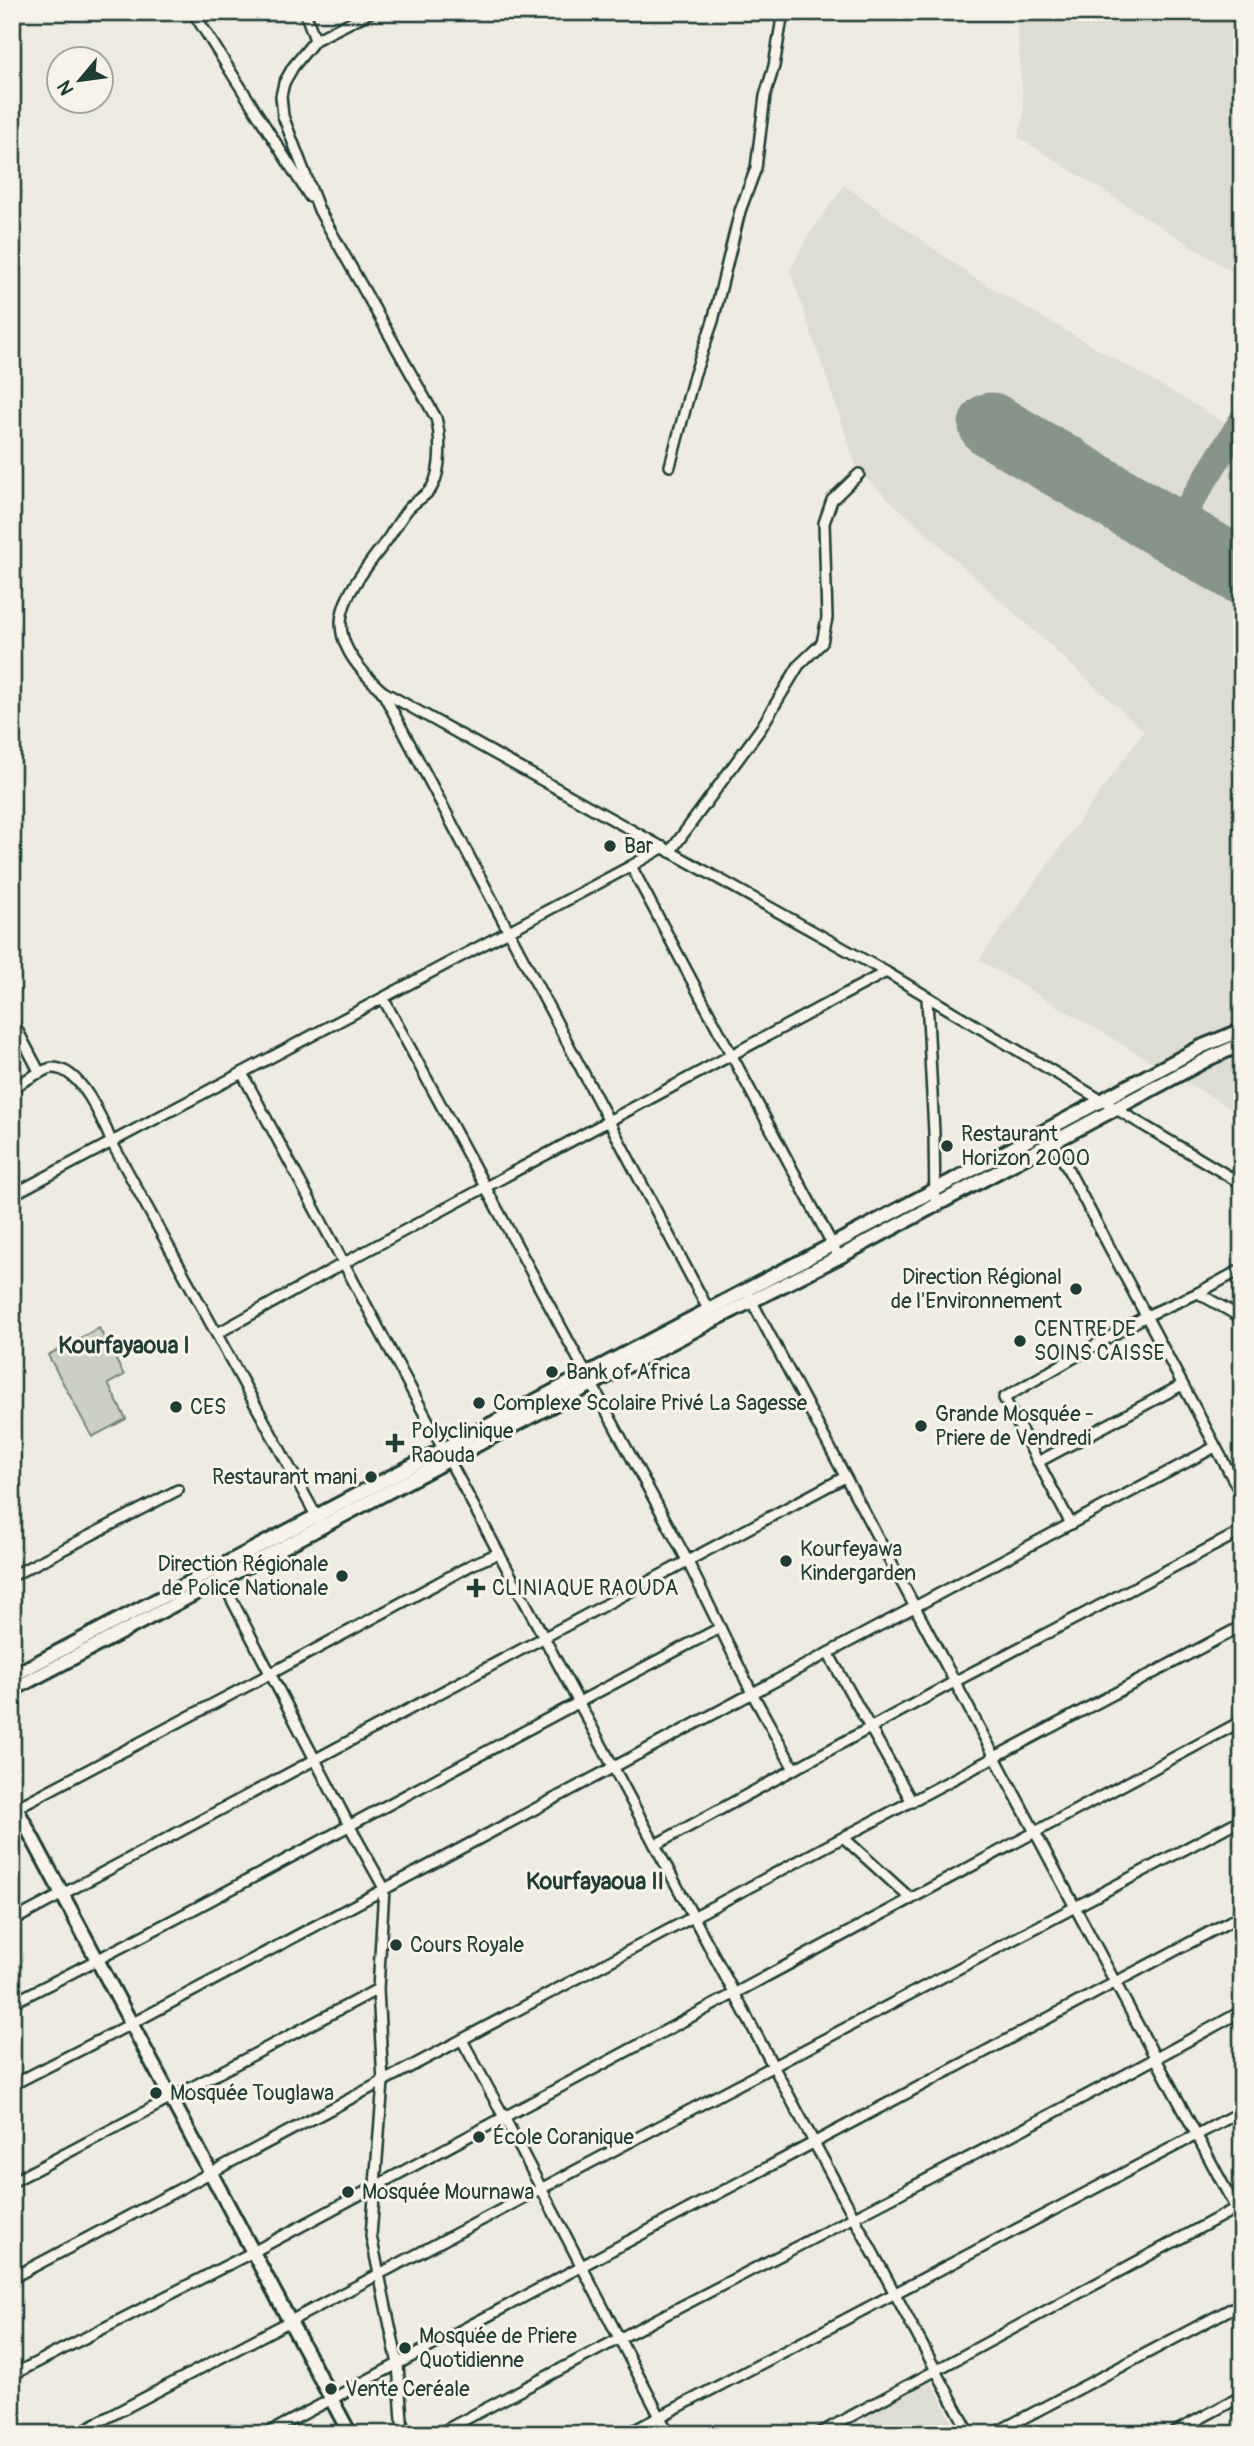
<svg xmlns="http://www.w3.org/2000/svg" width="1254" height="2446" viewBox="0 0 1254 2446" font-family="Pangolin,sans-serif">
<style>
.built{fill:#ddddd2}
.green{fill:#cccfc4;stroke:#76867c;stroke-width:2}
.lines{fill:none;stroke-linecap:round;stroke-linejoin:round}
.taxiway{stroke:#86948a;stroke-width:26}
.runway{stroke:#86948a;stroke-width:65}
.street-casing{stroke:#1f3d34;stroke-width:14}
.secondary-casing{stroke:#1f3d34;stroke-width:18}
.street{stroke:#f7f3e8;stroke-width:9}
.secondary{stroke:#f7f3e8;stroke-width:12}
.poi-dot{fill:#1f3d34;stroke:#f7f3e8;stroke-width:2.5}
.labels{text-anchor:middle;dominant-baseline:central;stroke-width:6;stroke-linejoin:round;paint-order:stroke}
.poi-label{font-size:21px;fill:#1f3d34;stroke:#f7f3e8;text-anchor:start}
.neighbourhood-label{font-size:23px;font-weight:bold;fill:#1f3d34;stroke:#f7f3e8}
</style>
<rect width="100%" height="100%" fill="#eeece1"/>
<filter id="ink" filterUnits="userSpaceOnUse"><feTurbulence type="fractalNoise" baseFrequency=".0143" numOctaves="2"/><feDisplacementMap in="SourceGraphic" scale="14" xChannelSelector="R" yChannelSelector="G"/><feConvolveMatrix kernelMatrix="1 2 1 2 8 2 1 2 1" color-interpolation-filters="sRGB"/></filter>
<g filter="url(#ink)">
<g class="built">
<path d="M1016,12h226v266l-224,-141 6,-22z"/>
<path d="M844,185l134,95 264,152v683l-263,-155 165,-229 -286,-260 -68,-201 17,-32z"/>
<path d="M931,2381l28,53h-83l-10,-19z"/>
</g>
<path class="green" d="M99,1328l25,47 -16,9 18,35 -34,18 -44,-82z"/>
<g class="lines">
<g class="taxiway">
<path d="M1075,450l27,37 16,11"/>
<path d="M1032,471l45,6"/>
<path d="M1173,531l69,-111"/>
</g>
<path class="runway" d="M991,425l251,147"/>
<defs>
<g id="street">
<path d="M193,12l117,185"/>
<path d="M305,12l10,28"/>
<path d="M371,12l-56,28 -22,27 -9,16 -3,13 2,20 36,94 117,208c5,18 6,52 -4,69 -5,9 -17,14 -24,22 -8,10 -14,21 -21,31 -47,62 -72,89 -5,151l504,281 356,212"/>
<path d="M670,466l24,-90 19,-55 27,-110 16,-43 9,-72 9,-30 9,-54"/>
<path d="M382,691l328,622"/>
<path d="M664,847l-33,19 208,391"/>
<path d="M670,852l91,-124 38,-63 23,-22 5,-25 -3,-95 8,-23 27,-26"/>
<path d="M383,998l304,562 65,133 42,76"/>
<path d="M927,998l7,135 1,72"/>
<path d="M12,1020l28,53"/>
<path d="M242,1073l728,1361"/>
<path d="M12,1088c9,-5 31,-19 40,-20 29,-1 51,53 60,75l207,378"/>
<path d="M1047,1130l195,366"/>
<path d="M12,1195l619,-329"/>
<path d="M1198,1293l44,25"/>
<path d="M750,1298l492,922"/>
<path d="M218,1333l126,-70 542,-291"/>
<path d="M1038,1462l144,-77"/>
<path d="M1071,1524l-67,-126 142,-82 52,-23 44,-24"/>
<path d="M12,1576l166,-86"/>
<path d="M220,1577l129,248 35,63 -6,101 5,93 -12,154 27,128 5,70"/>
<path d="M828,1653l84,149"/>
<path d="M12,1810l258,-136 203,-110 26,-11"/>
<path d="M844,1838l67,61"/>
<path d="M655,1845l299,-163 288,-151"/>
<path d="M12,1921l833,-444"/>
<path d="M12,2003c239,-120 471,-253 708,-375"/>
<path d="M462,2040l42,77 165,317"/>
<path d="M12,2085l119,-61 1084,-577"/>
<path d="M12,2182l366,-193"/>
<path d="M12,2278l1230,-652"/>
<path d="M12,2375l241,-123 989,-531"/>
<path d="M76,2434l1166,-615"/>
<path d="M266,2434l976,-519"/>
<path d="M438,2434c267,-143 539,-276 804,-423"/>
<path d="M627,2434l615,-323"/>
<path d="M818,2434l424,-229"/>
<path d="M993,2434l249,-131"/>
<path d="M1171,2434l71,-38"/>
</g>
<g id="secondary">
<path d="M12,1676l820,-431 371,-199 39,-16"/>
<path d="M12,1690l702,-370 125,-63 371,-199 32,-14"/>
<path d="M12,1800l338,634"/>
</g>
</defs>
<use href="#street" class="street-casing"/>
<use href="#secondary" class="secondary-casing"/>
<use href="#street" class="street"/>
<use href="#secondary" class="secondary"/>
</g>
</g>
<g class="poi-dot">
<circle cx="610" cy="846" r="7"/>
<circle cx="947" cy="1146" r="7"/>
<circle cx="1076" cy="1289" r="7"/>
<circle cx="1020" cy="1341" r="7"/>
<circle cx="552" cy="1372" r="7"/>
<circle cx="479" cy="1403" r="7"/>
<circle cx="176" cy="1407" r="7"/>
<circle cx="921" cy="1426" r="7"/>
<path d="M391.5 1432.5h7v7h7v7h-7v7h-7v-7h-7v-7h7z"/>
<circle cx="371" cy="1477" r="7"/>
<circle cx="786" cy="1561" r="7"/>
<circle cx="342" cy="1576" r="7"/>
<path d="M472.5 1577.5h7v7h7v7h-7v7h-7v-7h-7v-7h7z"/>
<circle cx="396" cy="1945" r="7"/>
<circle cx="156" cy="2093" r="7"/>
<circle cx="479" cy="2137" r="7"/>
<circle cx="348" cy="2192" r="7"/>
<circle cx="405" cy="2348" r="7"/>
<circle cx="331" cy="2389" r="7"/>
</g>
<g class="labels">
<g class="poi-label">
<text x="624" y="846">Bar</text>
<text x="961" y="1134">Restaurant<tspan x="961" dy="24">Horizon 2000</tspan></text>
<text x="1062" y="1277" text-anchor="end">Direction Régional<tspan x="1062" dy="24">de l'Environnement</tspan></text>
<text x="1034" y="1329">CENTRE DE<tspan x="1034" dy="24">SOINS CAISSE</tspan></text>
<text x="566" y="1372">Bank of Africa</text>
<text x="493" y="1403">Complexe Scolaire Privé La Sagesse</text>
<text x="190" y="1407">CES</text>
<text x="935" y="1414">Grande Mosquée -<tspan x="935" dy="24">Priere de Vendredi</tspan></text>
<text x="411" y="1431">Polyclinique<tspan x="411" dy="24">Raouda</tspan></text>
<text x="357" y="1477" text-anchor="end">Restaurant mani</text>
<text x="800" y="1549">Kourfeyawa<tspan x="800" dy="24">Kindergarden</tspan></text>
<text x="328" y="1564" text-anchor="end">Direction Régionale<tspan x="328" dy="24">de Police Nationale</tspan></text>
<text x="492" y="1588">CLINIAQUE RAOUDA</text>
<text x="410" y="1945">Cours Royale</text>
<text x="170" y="2093">Mosquée Touglawa</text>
<text x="493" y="2137">École Coranique</text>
<text x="362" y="2192">Mosquée Mournawa</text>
<text x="419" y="2336">Mosquée de Priere<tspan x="419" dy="24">Quotidienne</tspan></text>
<text x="345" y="2389">Vente Ceréale</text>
</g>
<g class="neighbourhood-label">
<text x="124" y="1345">Kourfayaoua I</text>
<text x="595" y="1881">Kourfayaoua II</text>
</g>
</g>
<rect width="1254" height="2446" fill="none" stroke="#f7f3e8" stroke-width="42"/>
<rect x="21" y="21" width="1212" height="2404" fill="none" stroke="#1f3d34" stroke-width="2.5" filter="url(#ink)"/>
<g transform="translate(80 80) rotate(241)"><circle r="33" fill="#f7f3e8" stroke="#a1aaa0" stroke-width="2"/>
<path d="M0-5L12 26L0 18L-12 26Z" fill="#1f3d34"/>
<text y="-10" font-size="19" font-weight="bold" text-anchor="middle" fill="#1f3d34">N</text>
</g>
</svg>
